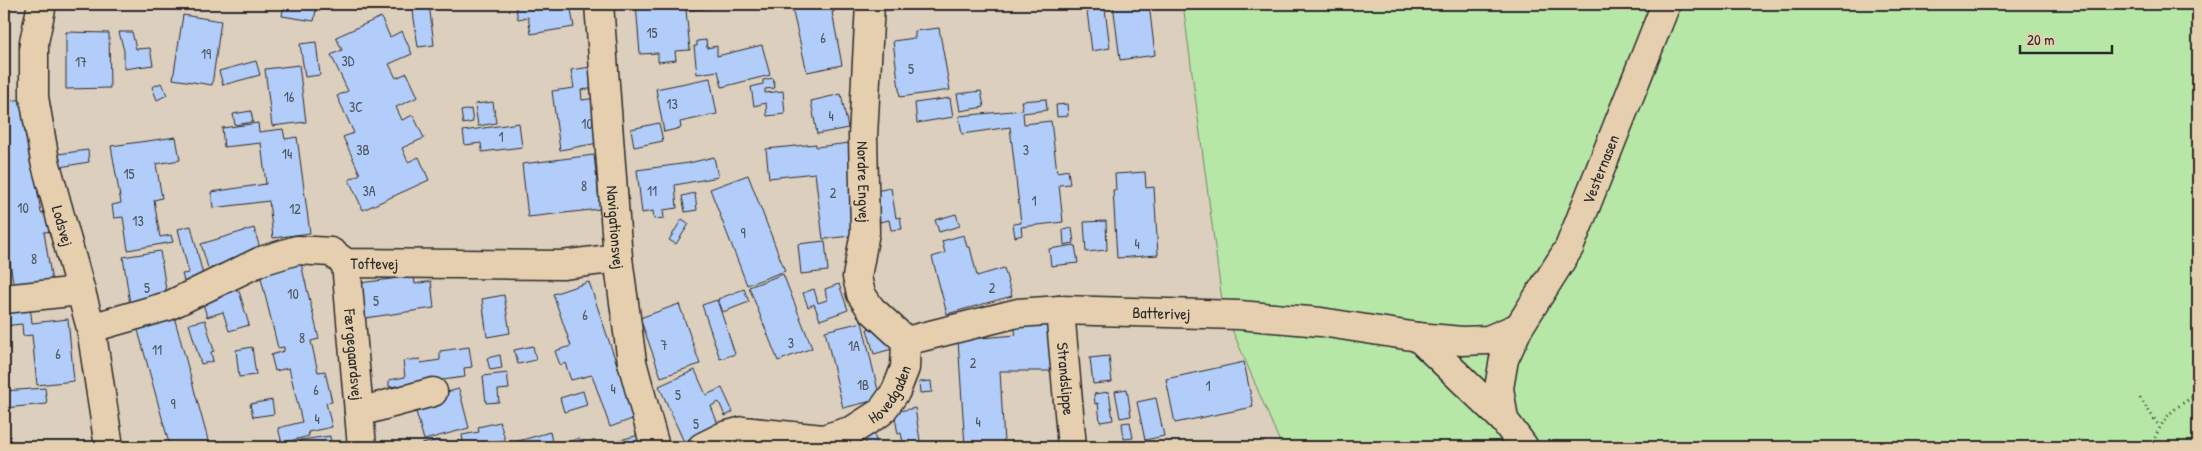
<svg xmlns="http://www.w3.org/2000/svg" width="2202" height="451" viewBox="0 0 2202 451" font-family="'Patrick Hand',sans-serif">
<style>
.green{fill:#b7e7a7;stroke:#718969}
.building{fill:#b2cdfa;stroke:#2b2b2b}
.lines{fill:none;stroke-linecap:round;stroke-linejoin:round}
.minor-casing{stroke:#2b2b2b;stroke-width:31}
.path{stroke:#2b2b2b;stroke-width:3;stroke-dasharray:1 4;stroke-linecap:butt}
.minor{stroke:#e6cfaf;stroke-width:28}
.labels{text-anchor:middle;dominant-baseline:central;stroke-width:5;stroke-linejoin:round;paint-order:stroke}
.number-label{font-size:14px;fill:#4d545f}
.street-label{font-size:16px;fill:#2b2b2b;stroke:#e6cfaf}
</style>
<rect width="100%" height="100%" fill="#dccfbe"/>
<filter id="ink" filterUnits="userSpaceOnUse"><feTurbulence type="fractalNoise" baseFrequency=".02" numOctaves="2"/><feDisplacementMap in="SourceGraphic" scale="10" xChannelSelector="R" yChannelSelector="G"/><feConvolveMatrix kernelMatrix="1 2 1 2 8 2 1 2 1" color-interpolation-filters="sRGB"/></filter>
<g filter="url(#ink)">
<path class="green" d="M1183,4h1015v443h-916l-59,-139z"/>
<g class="building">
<path d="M284,4h33l-3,17 -32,-5z"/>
<path d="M412,4h17l5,41 -16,2z"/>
<path d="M515,4h55l4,23 -43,7 -3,-17 -10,2z"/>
<path d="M636,4h68l1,5 -19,1 4,40 -15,1 1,9 -18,2v-9l-18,1z"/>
<path d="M791,4h41l2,8h-2l10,53 -35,7z"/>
<path d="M1113,4h36l6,51 -35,5z"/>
<path d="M1105,9l5,39 -18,3 -5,-40z"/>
<path d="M183,15l38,6 -9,64 -39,-6z"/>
<path d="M381,17l9,20 12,-6 10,23 -23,10 7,14 11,-5 11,24 -22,10 6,13 11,-5 11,23 -22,10 6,14 11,-5 10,23 -66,30 -14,-30 11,-6 -17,-37 11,-4 -17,-37 11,-5 -17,-36 11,-5 -6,-13z"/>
<path d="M939,28l11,62 -50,7 -7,-56 22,-3v-7z"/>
<path d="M66,32l43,1 1,55 -44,1z"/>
<path d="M119,32h13l4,17 14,-1 3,17 -29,4v-18z"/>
<path d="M706,40l1,8 10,-2v10l45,-11 8,30 -48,12 -4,-16 -21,3 -3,-28h3v-5z"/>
<path d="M316,42l4,33 -15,2 -5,-33z"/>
<path d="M256,61l4,14 -37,10 -4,-14z"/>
<path d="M299,65l7,57 -34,4 -7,-57z"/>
<path d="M591,67l4,21 -14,2 1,10 15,-2 7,44 -44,8 -8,-59 22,-3 -3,-18z"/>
<path d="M710,78l7,36 -37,8 1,6 -17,4 -8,-43z"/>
<path d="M773,78l2,10 -10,1v4l18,-2 2,23 -18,2 -1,-13 -12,3 -3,-19 12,-3v-4z"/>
<path d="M161,83l6,12 -10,5 -5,-13z"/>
<path d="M981,91l3,16 -24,4 -3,-17z"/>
<path d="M841,94l7,34 -31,6 -6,-33z"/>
<path d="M950,98l3,19 -36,6 -2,-20z"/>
<path d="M23,99l18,114 9,-1 4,19 -10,1 8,50 -38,6 -10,-63v-123z"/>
<path d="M1046,99l1,11 -24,3 1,11 27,-3 6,51 11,-2 2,14 -11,1 4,37 -42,5 1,8 -7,2 -2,-13 8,-1 -11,-96 -48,7 -3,-18 64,-6 -2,-9z"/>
<path d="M493,102l3,21 -18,3 -3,-22z"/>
<path d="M1067,104l1,12 -11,1 -1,-12z"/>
<path d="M471,109l2,13 -10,2 -2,-13z"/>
<path d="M251,111l2,11 -18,3 -2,-11z"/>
<path d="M258,123l1,9 24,-3 2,10 12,-2 13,96 -37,5 -4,-37 -56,7 -2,-16 55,-8 -5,-41 -37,4 -2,-19z"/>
<path d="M519,123l3,24 -40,5 -1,-9 -16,2 -2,-14z"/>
<path d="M659,123l4,18 -29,6 -3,-18z"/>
<path d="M176,137l4,23 -24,4 6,34 -8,2 6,37 11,-2 2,7 -45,8 -5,-33 -9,1 -2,-13 9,-2 -10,-57z"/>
<path d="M850,143l10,92 -37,4 -8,-66 -46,5 -3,-29 50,-5v3z"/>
<path d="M88,150l1,12 -29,5 -2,-13z"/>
<path d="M594,155l6,54 -72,8 -6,-53z"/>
<path d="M714,157l4,20 -43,8 2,23 -14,2 1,8 -10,1 -1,-8 -11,2 -5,-43 52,-7z"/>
<path d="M1145,172l1,16 8,-1 4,68 -41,3 -4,-68h3l-1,-16z"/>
<path d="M748,175l37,96 -38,14 -37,-96z"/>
<path d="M891,188l5,30 4,-1 2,12 -11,1 -2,-10 -9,2 -5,-31z"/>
<path d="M695,193l2,17 -12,2 -3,-16z"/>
<path d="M956,214l4,12 -21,6 -4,-12z"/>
<path d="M682,219l7,5 -13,20 -7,-4z"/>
<path d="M1106,221l1,29 -21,2 -2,-30z"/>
<path d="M191,226l13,53 -18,9 -4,-14 7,-1 -11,-44z"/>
<path d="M254,228l7,24 -53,16 -7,-24z"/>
<path d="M1072,228l2,15 -10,2 -1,-15z"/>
<path d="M964,235l3,12h3l7,29 27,-8 8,28 -65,18 -15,-57 13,-4 -3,-12z"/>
<path d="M825,241l3,30 -27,3 -3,-30z"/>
<path d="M1075,245l3,18 -27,3 -2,-17z"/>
<path d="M160,251l7,45 -37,8 -7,-47z"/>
<path d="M301,264l18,75 -8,2 7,31 7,-1 7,31 -6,1 6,24 -24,5 1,4 -27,7 -4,-15 24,-6 -13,-54 -14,3 -4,-16 13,-4v-4l-6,1 -18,-74z"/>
<path d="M783,274l29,74 -34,13 -29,-74z"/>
<path d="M414,276l1,8 16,-3 3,27 -69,10 -5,-35z"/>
<path d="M589,282l46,136 -25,9 -18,-52 -21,5 -6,-17 -5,2 -5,-14 16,-5 -18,-52z"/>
<path d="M234,284l3,8 2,-1 10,34 -20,6 -6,-19 -16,5 -4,-14 17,-5v-7z"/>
<path d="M839,284l9,26 -28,10 -6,-16 -6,3 -5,-14 11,-4 4,14 9,-3 -2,-11z"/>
<path d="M744,289l5,13 -26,10 -5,-13z"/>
<path d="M504,295l6,38 -23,4 -5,-38z"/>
<path d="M717,300l18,54 -15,5 -18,-54z"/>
<path d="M679,304l21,60 -39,13 -21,-59z"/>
<path d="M30,305l2,18 36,-4 6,62 -37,4 -5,-50 -9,1 -1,-12 -18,2v-18z"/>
<path d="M173,313l37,134h-40l-34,-124z"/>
<path d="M205,320l9,31 -3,1 2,9 -12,3 -12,-40z"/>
<path d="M862,322l18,77 -37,9 -18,-77z"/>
<path d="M1013,322h34l4,13v36h-51l4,72 35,-2v6h-74l-7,-107 58,-5z"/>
<path d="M881,326l7,8 4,15 -18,5 -7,-25z"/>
<path d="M533,346l3,14 -18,4 -4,-14z"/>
<path d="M252,347l4,28 -17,2 -3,-27z"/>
<path d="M469,347l3,20 -8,1 1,9 -76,10v-7l16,-3 -2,-16 17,-2 1,4 19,-3v-9z"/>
<path d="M500,355l2,13 -12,2 -3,-12z"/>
<path d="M1109,356l3,26 -19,2 -3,-26z"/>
<path d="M1244,362l9,45 -78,16 -9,-44z"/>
<path d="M695,370l11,25 16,-7 11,24 -8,4 -6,-14 -8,4 8,21 -35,15 -25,-56z"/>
<path d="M507,373l2,16 -11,1 1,12 -13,1 -3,-27z"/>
<path d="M931,381l1,11 -12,1 -1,-11z"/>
<path d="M45,388l2,16 -43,4v-17z"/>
<path d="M459,389l10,39 -45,12 -11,-39z"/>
<path d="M1127,389l4,27 -11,2 -5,-27z"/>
<path d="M583,391l4,14 -23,7 -4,-14z"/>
<path d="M1109,392l4,28 -13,2 -2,-19 -3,1 -1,-10z"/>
<path d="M1156,398l8,38 -19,4 -8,-38z"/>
<path d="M272,400l2,14 -21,3 -3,-13z"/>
<path d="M915,408l6,39h-17l-3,-14 -3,1 -4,-22z"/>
<path d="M500,422l5,18 -24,7h-17l-2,-12 17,-3 -1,-5z"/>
<path d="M1130,422l3,16 -9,1 -2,-16z"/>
<path d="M550,432l3,15h-44l-1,-3z"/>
<path d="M643,434l4,13h-29l-2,-6z"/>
<path d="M874,434l4,13h-11l-3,-10z"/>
<path d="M330,436l1,11h-30l-1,-7z"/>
<path d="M579,438l4,9h-18l-1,-3z"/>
<path d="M438,440l2,7h-30z"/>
<path d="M82,443v4h-35z"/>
</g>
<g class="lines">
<defs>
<g id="minor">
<path id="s1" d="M42,4l-8,38v55l11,64 46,167 18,119"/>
<path id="s2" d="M599,4l19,254 14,104 23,85"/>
<path id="s3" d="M870,4l-7,132 2,96 -8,45 4,17 10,15 35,32"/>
<path id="s4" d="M346,263l16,184"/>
<path d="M4,299l76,-8"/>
<path id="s5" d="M1060,310l12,137"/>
<path id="s6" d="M91,328l77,-22 93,-45 36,-11 34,2 15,11 216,2 56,-7"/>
<path d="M1418,337l86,83"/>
<path id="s7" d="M906,341l112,-28 42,-3 179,5 82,7 97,15 44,4 26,-1 31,-13"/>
<path d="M359,412l74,-20"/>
<path id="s8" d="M702,447l22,-11 19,-5 80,8 30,-9 28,-18 15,-21 9,-23 1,-27"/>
<path id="s9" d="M1524,447l-20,-27 -5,-32 5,-29 15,-32 50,-79 97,-244"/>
</g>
</defs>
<use href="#minor" class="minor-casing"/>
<g class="path">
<path d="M2140,398l19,28"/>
<path d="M2151,447c12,-30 19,-37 47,-53"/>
</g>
<use href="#minor" class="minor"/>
</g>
</g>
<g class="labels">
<g class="number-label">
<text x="652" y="32">15</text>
<text x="823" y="37">6</text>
<text x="206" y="53">19</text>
<text x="348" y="60">3D</text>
<text x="81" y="61">17</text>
<text x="911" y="68">5</text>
<text x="289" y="96">16</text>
<text x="672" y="103">13</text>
<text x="356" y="106">3C</text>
<text x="831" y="115">4</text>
<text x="587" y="123">10</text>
<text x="501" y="136">1</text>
<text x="363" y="149">3B</text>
<text x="1026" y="149">3</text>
<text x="287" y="153">14</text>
<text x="129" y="173">15</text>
<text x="584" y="185">8</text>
<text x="369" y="190">3A</text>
<text x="652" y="190">11</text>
<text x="833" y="192">2</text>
<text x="1034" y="200">1</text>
<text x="23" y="207">10</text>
<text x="295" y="208">12</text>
<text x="138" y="220">13</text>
<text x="743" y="232">9</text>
<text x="1137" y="243">4</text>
<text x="34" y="258">8</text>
<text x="147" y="287">5</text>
<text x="992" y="287">2</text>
<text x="293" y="293">10</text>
<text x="376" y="300">5</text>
<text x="585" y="314">6</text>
<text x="302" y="337">8</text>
<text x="791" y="342">3</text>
<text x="664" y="344">7</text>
<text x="854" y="345">1A</text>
<text x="157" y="349">11</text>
<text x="58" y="353">6</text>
<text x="973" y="362">2</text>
<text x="863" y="384">1B</text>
<text x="1208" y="385">1</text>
<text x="613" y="388">4</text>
<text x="316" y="389">6</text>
<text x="678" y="394">5</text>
<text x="173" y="403">9</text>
<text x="317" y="418">4</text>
<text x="978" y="421">4</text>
<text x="696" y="423">5</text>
</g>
<g class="street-label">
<text stroke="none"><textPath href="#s9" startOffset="309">Vesternasen</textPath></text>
<text stroke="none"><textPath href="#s3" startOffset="178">Nordre Engvej</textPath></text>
<text stroke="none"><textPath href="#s1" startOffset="226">Lodsvej</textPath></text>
<text stroke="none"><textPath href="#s2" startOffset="224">Navigationsvej</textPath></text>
<text stroke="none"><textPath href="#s6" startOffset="302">Toftevej</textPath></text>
<text stroke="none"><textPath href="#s7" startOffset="259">Batterivej</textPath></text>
<text stroke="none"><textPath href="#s4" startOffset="92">Færgegaardsvej</textPath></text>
<text stroke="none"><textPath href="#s5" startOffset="69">Strandslippe</textPath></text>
<text stroke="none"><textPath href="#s8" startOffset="209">Hovedgaden</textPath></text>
</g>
</g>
<rect width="2202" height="451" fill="none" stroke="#e6cfaf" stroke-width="20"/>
<rect x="10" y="10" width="2182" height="431" fill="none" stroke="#2b2b2b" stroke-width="2" filter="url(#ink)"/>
<path d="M2020 45v8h92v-8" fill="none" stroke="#2b2b2b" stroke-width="2.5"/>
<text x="2027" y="45" font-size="15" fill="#2b2b2b" stroke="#e6cfaf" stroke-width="4" paint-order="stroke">20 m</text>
</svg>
